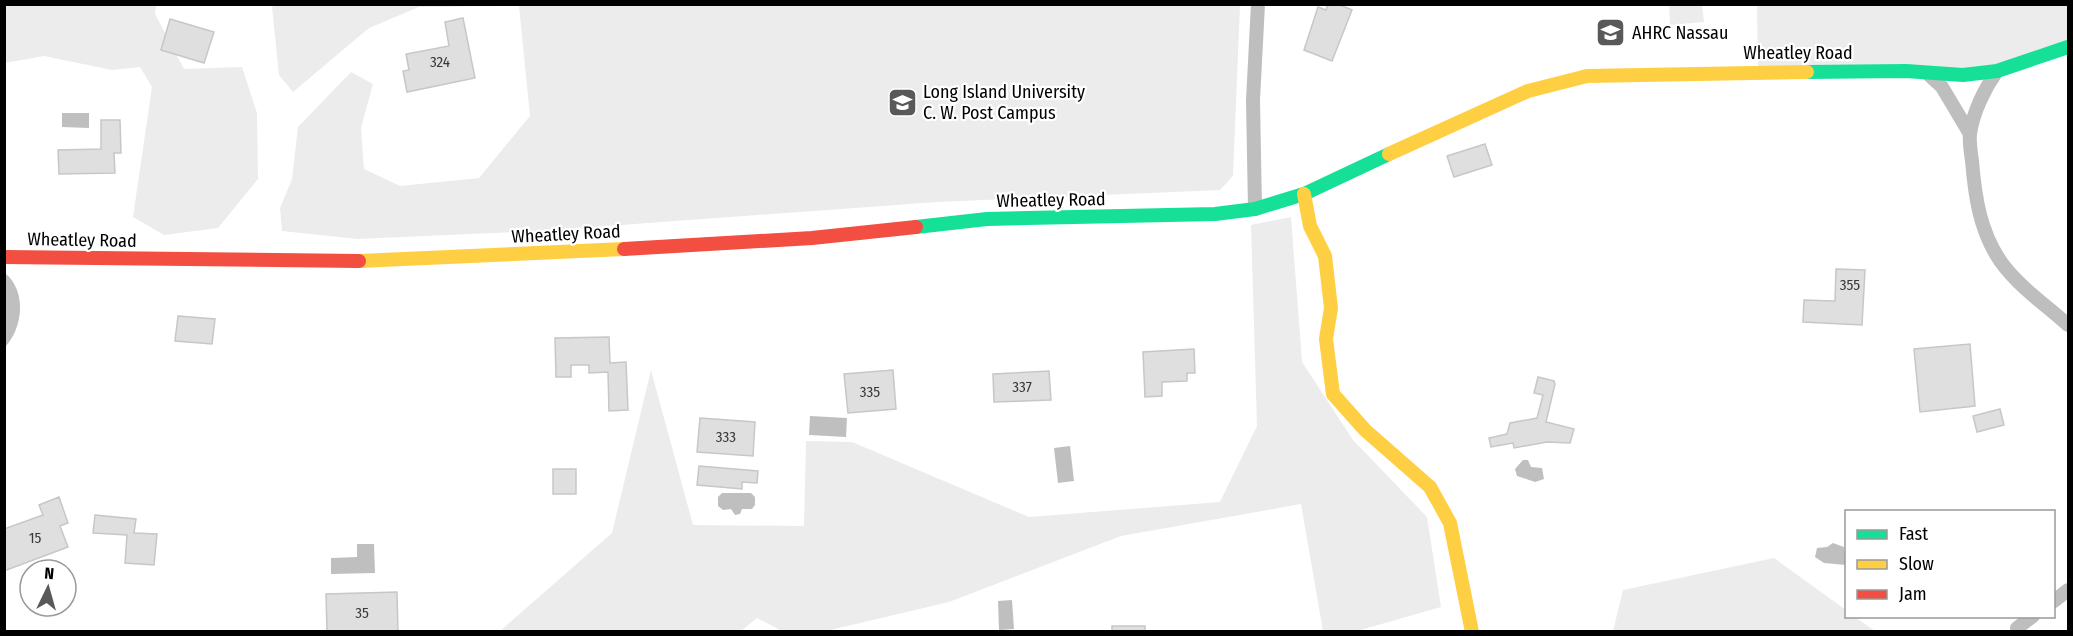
<svg xmlns="http://www.w3.org/2000/svg" width="2073" height="636" viewBox="0 0 2073 636" font-family="'Fira Sans Condensed',sans-serif">
<style>
.green{fill:#ececec}
.water{fill:#bfbfbf}
.building{fill:#dfdfdf;stroke:#c7c7c7;stroke-width:1.5}
.lines{fill:none;stroke-linecap:round;stroke-linejoin:round}
.street{stroke:#bebebe;stroke-width:14}
.fast{stroke:#16e098;stroke-width:14}
.slow{stroke:#ffcf43;stroke-width:14}
.jam{stroke:#f24e42;stroke-width:14}
.labels{text-anchor:middle;dominant-baseline:central;stroke-width:4.5;stroke-linejoin:round;paint-order:stroke}
.number-label{font-size:15px;fill:#383838}
.poi-label{font-size:18px;fill:#000;stroke:#fff;text-anchor:start}
.street-label{font-size:18px;fill:#000;stroke:#fff}
</style>
<rect width="100%" height="100%" fill="#fff"/>
<g class="green">
<path d="M277,4l963,1 -7,171 -13,14 -283,12 -398,29 -182,8 -75,-8 -2,-23 12,-29 6,-52 53,-55 22,12 -12,44 3,41 36,17 79,-8 51,-62 -11,-110 -100,1 -50,21 -76,64 -14,-17 -7,-68z"/>
<path d="M5,5h151l-1,9 29,55 58,-2 15,46 1,66 -40,49 -54,7 -31,-18 19,-130 -12,-20 -28,3 -68,-14 -39,7z"/>
<path d="M1669,5h33l2,17 -34,3z"/>
<path d="M1757,5h311v42l-71,24h-239z"/>
<path d="M1291,217l11,145 51,78 74,77 14,90 -84,24h-34l-22,-127 -180,32 -172,66 -123,29h-44l-25,-13 -16,13 -242,1 113,-99 39,-163 42,155 111,1 2,-85 46,1 177,75 191,-15 37,-76 -6,-201z"/>
<path d="M1774,558l72,52v6l9,1 20,14h-262l10,-41z"/>
</g>
<g class="water">
<path d="M62,113h27v15l-27,-1z"/>
<path d="M5,273c22,18 18,55 0,74z"/>
<path d="M810,416l37,2 -1,19 -37,-2z"/>
<path d="M1070,446l4,35 -16,2 -4,-35z"/>
<path d="M1523,460h5l3,7 11,1 2,11 -9,3 -18,-6 -2,-7z"/>
<path d="M722,493h29l4,4v8l-3,4h-10l-2,5 -5,1 -4,-6 -8,1 -5,-4v-9z"/>
<path d="M1833,543l11,4 2,18 -22,-2 -9,-6 2,-9 10,-1z"/>
<path d="M357,544h17l1,29 -44,1v-16l26,-1z"/>
<path d="M1012,600l2,29 -15,1 -1,-29z"/>
</g>
<g class="building">
<path d="M1328,4h10l14,6 -20,51 -28,-11 14,-43 8,3z"/>
<path d="M463,18l12,60 -68,14 -4,-21 6,-1 -3,-16 43,-8 -4,-24z"/>
<path d="M170,19l44,13 -10,31 -43,-13z"/>
<path d="M101,120h19l1,33h-7l1,20 -56,1 -1,-24 43,-1z"/>
<path d="M1485,144l7,21 -38,12 -7,-21z"/>
<path d="M1836,269l29,1 -3,55 -59,-3 1,-22 31,1z"/>
<path d="M178,316l37,3 -3,25 -37,-3z"/>
<path d="M609,337l1,26 16,-1 2,48 -19,1 -1,-39 -19,1v-8h-18v12h-15l-1,-39z"/>
<path d="M1970,344l5,62 -55,6 -6,-63z"/>
<path d="M1194,349l1,24h-8v8l-25,1v14l-17,1 -2,-45z"/>
<path d="M893,370l3,39 -48,4 -4,-39z"/>
<path d="M1049,371l2,29 -57,2 -1,-28z"/>
<path d="M1538,377l16,4 1,3 -9,38 28,7 -4,14 -23,-1 -33,6 -1,-5 -22,4 -2,-9 18,-4 3,-11 27,-5 6,-23 -9,-2z"/>
<path d="M2000,409l4,16 -27,7 -4,-16z"/>
<path d="M700,418l55,4 -2,34 -56,-4z"/>
<path d="M699,466l59,5 -1,12 -15,-1v7l-45,-4z"/>
<rect x="553" y="469" width="23" height="25"/>
<path d="M59,497l9,26 -8,3 8,21 -64,24v-42l39,-14 -4,-10z"/>
<path d="M95,515l41,4 -2,14 23,1 -3,31 -29,-2 2,-28 -34,-2z"/>
<path d="M397,592l1,40h-71l-1,-38z"/>
<rect x="1112" y="626" width="33" height="6"/>
</g>
<g class="lines">
<g class="street">
<path d="M1997,71c-12,17 -24,41 -27,63 -1,8 1,19 2,27 3,36 8,71 29,101 18,25 45,43 67,63"/>
<path d="M1927,73l15,14 28,47"/>
<path d="M1255,209l-2,-109 5,-96"/>
<path d="M2054,601l14,-11"/>
<path d="M2017,628l16,-12"/>
</g>
<g class="fast">
<path d="M1807,72l99,-1 57,4 34,-4 71,-24"/>
<path d="M916,227l71,-8 228,-5 40,-5 49,-15 85,-40"/>
</g>
<g class="slow">
<path d="M1389,154l139,-63 59,-15 220,-4"/>
<path d="M1304,194l6,32 15,30 6,52 -5,31 7,55 32,36 65,57 20,36 22,109"/>
<path d="M359,261l265,-12"/>
</g>
<g class="jam">
<path d="M624,249l188,-11 104,-11"/>
<path d="M4,257l355,4"/>
</g>
</g>
<defs>
<symbol id="school-square" viewBox="-11 -11 22 22"><rect x="-9" y="-9" width="18" height="18" rx="4" fill="#595959" stroke="#fff"/><path d="M0-5L7-2L0 1L-7-2ZM-4 1L0 2.5L4 1V4Q0 6-4 4Z" fill="#fff"/></symbol>
<symbol id="university-square" viewBox="-11 -11 22 22"><rect x="-9" y="-9" width="18" height="18" rx="4" fill="#595959" stroke="#fff"/><path d="M0-5L7-2L0 1L-7-2ZM-4 1L0 2.5L4 1V4Q0 6-4 4Z" fill="#fff"/></symbol>
</defs>
<g fill-rule="evenodd">
<use href="#school-square" x="1594" y="16" width="33" height="33"/>
<use href="#university-square" x="886" y="86" width="33" height="33"/>
</g>
<g class="labels">
<g class="number-label">
<text x="440" y="62">324</text>
<text x="1850" y="285">355</text>
<text x="1022" y="387">337</text>
<text x="870" y="392">335</text>
<text x="726" y="437">333</text>
<text x="35" y="538">15</text>
<text x="362" y="613">35</text>
</g>
<g class="poi-label">
<text x="1632" y="33">AHRC Nassau</text>
<text x="923" y="92">Long Island University<tspan x="923" dy="21">C. W. Post Campus</tspan></text>
</g>
<g class="street-label">
<text x="1798" y="53">Wheatley Road</text>
<text transform="translate(1051 200) rotate(-1)">Wheatley Road</text>
<text transform="translate(566 234) rotate(-3)">Wheatley Road</text>
<text transform="translate(82 240) rotate(1)">Wheatley Road</text>
</g>
</g>
<rect width="2073" height="636" fill="none" stroke="#000000" stroke-width="12"/>
<rect x="1845" y="510" width="210" height="108" fill="#ffffff" stroke="#999999" stroke-width="1.5"/>
<rect x="1857" y="530" width="30" height="9" fill="#16e098" stroke="#999999" stroke-width="1.5"/>
<text x="1899" y="540" font-size="18" fill="#000000">Fast</text>
<rect x="1857" y="560" width="30" height="9" fill="#ffcf43" stroke="#999999" stroke-width="1.5"/>
<text x="1899" y="570" font-size="18" fill="#000000">Slow</text>
<rect x="1857" y="590" width="30" height="9" fill="#f24e42" stroke="#999999" stroke-width="1.5"/>
<text x="1899" y="600" font-size="18" fill="#000000">Jam</text>
<g transform="translate(48 588) rotate(5)"><circle r="28" fill="#ffffff" stroke="#999999" stroke-width="1.5"/>
<path d="M0-4.5L10 22L0 15L-10 22Z" fill="#595959"/>
<text y="-9" font-size="16" font-weight="bold" text-anchor="middle" fill="#000000">N</text>
</g>
</svg>
